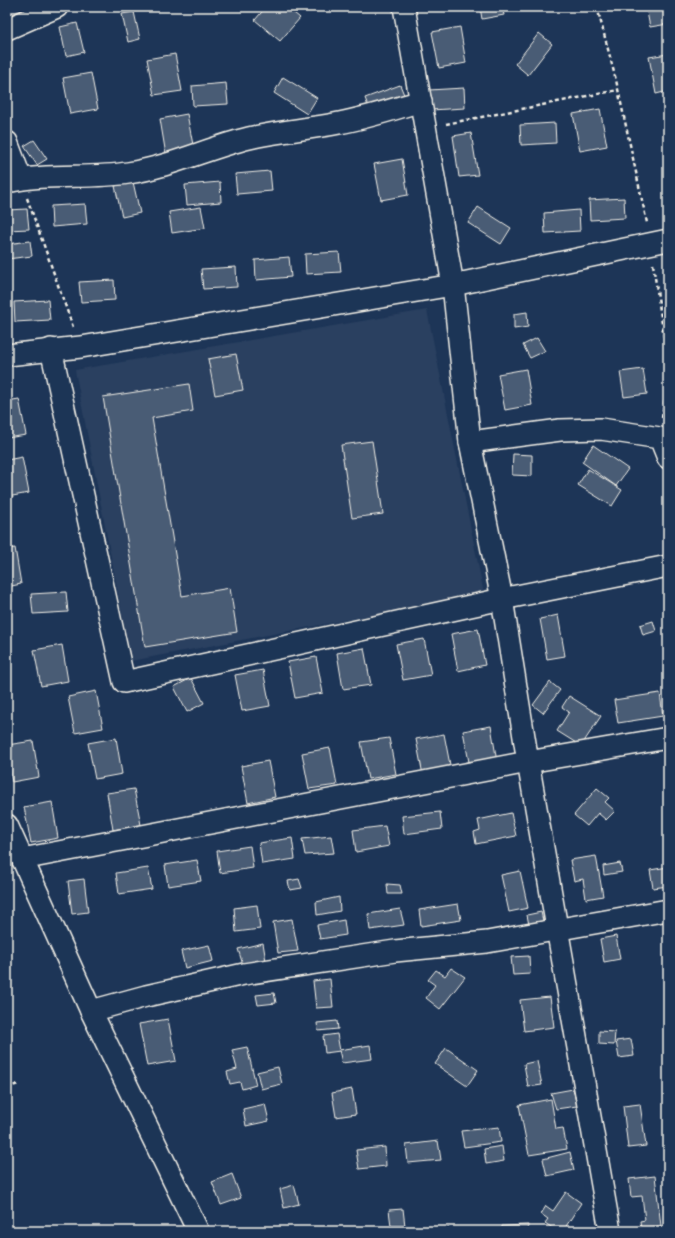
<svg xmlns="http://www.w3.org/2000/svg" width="675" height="1238" viewBox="0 0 675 1238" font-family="'Architects Daughter',sans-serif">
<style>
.built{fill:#2a4060}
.building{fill:#485b74;stroke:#f4f1e8}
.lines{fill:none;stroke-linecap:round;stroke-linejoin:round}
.minor-casing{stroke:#f4f1e8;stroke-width:24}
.path{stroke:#f4f1e8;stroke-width:2.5;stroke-dasharray:4 3;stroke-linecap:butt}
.minor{stroke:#1d3557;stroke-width:21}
</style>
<rect width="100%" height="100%" fill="#1d3557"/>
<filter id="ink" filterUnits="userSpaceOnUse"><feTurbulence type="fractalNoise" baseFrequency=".025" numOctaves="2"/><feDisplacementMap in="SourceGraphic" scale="8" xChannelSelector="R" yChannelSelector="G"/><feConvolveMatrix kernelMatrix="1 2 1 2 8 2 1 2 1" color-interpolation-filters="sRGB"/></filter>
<g filter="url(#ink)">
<path class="built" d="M427,310l57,284 -353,67 -56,-291z"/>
<g class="building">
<path d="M16,7h14l-13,2z"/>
<path d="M266,7h21l13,11 -20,23 -25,-21z"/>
<path d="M413,7h25l-24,3z"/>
<path d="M480,7h22l2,8 -22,4z"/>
<path d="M646,7h22v17l-18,3z"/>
<path d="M134,12l6,27 -12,3 -6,-28z"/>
<path d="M77,23l7,29 -18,4 -6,-29z"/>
<path d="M460,27l6,36 -27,5 -7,-36z"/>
<path d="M539,33l13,11 -24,31 -13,-11z"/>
<path d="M175,54l7,37 -28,4 -7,-36z"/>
<path d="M668,54v37l-12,3 -7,-37z"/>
<path d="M91,73l7,36 -28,5 -7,-36z"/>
<path d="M283,77l34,21 -10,16 -33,-21z"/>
<path d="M226,83l2,21 -35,2 -1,-20z"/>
<path d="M400,85l5,12 -35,14 -5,-13z"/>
<path d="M464,88l1,20 -34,2 -2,-20z"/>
<path d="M600,109l7,37 -27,5 -7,-37z"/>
<path d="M187,114l7,36 -28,5 -6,-36z"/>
<path d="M555,123l1,20 -35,2 -1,-20z"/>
<path d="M471,133l7,42 -19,2 -6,-41z"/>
<path d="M34,140l13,19 -10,6 -13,-19z"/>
<path d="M402,159l6,36 -27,5 -7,-36z"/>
<path d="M270,171l2,20 -35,3 -2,-20z"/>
<path d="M133,182l7,31 -18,4 -7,-31z"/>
<path d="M220,182l1,20 -34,3 -2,-20z"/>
<path d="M624,198l1,20 -35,2 -1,-20z"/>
<path d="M85,204l2,20 -35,3 -1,-21z"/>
<path d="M201,207l4,21 -33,5 -3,-21z"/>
<path d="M478,207l33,21 -10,16 -33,-21z"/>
<path d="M27,209l2,20 -22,1v-20z"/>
<path d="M579,210l1,21 -35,2 -1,-20z"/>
<path d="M30,241l2,15 -25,3v-15z"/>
<path d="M339,252l2,20 -35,2 -1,-20z"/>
<path d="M289,257l2,20 -35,3 -1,-20z"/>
<path d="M236,267l1,20 -34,2 -2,-20z"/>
<path d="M114,280l1,20 -34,2 -2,-20z"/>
<path d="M48,300l2,20 -35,2 -1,-20z"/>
<path d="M527,312l1,15 -14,2v-15z"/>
<path d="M537,338l8,13 -15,7 -7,-13z"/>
<path d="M236,354l7,36 -28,5 -7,-36z"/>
<path d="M526,369l6,36 -27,5 -7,-36z"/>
<path d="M643,369l4,25 -23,3 -4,-25z"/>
<path d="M189,384l4,27 -41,7 30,178 48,-8 7,44 -92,15 -42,-250z"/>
<path d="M19,399l7,36 -19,3v-37z"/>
<path d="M372,441l11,73 -31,4 -11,-73z"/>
<path d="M593,445l35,24 -12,17 -34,-24z"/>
<path d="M513,454l19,1v21l-20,-1z"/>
<path d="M22,457l7,36 -22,4v-37z"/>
<path d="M588,469l34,21 -10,16 -34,-21z"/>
<path d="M15,548l6,36 -14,3v-38z"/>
<path d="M66,592l2,20 -35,2 -2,-20z"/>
<path d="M668,606v20l-3,-19z"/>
<path d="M558,615l7,41 -18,3 -7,-40z"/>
<path d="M653,621l3,10 -13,4 -3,-10z"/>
<path d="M478,629l7,36 -27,6 -7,-37z"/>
<path d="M424,639l7,36 -28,5 -7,-36z"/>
<path d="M62,645l6,36 -27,5 -7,-36z"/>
<path d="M364,648l7,37 -28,4 -6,-36z"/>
<path d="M316,657l7,36 -28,5 -7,-36z"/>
<path d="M263,670l7,36 -28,5 -7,-36z"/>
<path d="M191,678l13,25 -17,9 -13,-25z"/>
<path d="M550,682l10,8 -17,23 -10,-8z"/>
<path d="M96,691l7,37 -28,5 -7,-36z"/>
<path d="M660,693l3,23 -45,7 -4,-23z"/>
<path d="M569,696l32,20 -20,30 -24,-15 12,-19 -7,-5z"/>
<path d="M491,726l6,36 -27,5 -7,-36z"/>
<path d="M444,734l7,36 -28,5 -7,-36z"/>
<path d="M116,738l6,36 -27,5 -7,-36z"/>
<path d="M389,738l7,36 -28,5 -7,-37z"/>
<path d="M33,741l6,36 -27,5 -5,-26v-11z"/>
<path d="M330,748l7,37 -28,4 -7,-36z"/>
<path d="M268,761l7,36 -27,6 -7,-37z"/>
<path d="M597,788l12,10 -4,4 10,9 -9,9 -8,-7 -11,13 -13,-11z"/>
<path d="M134,789l7,36 -28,5 -6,-37z"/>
<path d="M52,802l6,36 -27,5 -7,-36z"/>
<path d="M440,812l2,17 -38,5 -2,-18z"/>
<path d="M511,813l5,23 -40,8 -2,-12 6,-2 -2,-10z"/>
<path d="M385,826l4,20 -33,6 -3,-22z"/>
<path d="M331,836l3,17 -29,2 -3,-16z"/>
<path d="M292,838l3,21 -33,5 -3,-21z"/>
<path d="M250,846l3,22 -33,5 -3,-22z"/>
<path d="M596,856l7,40 -17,3 -3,-20 -9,2 -4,-21z"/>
<path d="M197,860l4,21 -33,5 -3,-21z"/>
<path d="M620,863l2,9 -18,3 -1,-9z"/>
<path d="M668,867v19l-15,2 -3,-18z"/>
<path d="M148,868l4,21 -33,5 -3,-21z"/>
<path d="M520,871l8,37 -19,4 -8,-37z"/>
<path d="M84,879l4,33 -16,2 -4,-33z"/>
<path d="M299,879l3,9 -12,2 -2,-9z"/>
<path d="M387,884l13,1 2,9h-14z"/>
<path d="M339,897l1,14 -23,4 -1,-13z"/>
<path d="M458,904l3,16 -40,6 -2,-16z"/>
<path d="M257,905l3,24 -24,3 -2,-24z"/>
<path d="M400,909l4,16 -34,5 -2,-16z"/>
<path d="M541,912l2,9 -14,4 -2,-10z"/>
<path d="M292,919l6,32 -20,2 -5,-31z"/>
<path d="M344,920l2,15 -26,4 -3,-14z"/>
<path d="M616,936l4,23 -16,3 -4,-23z"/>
<path d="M263,943l3,18 -23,4 -5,-16z"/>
<path d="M209,945l4,16 -28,7 -4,-17z"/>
<path d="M529,956l1,18 -17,1 -2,-18z"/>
<path d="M451,968l14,9 -25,32 -14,-11 9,-13 -7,-5 8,-10 9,6z"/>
<path d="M330,979l3,28 -17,1 -3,-27z"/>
<path d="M274,993l2,10 -18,2 -2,-10z"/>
<path d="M550,997l4,30 -30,4 -4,-31z"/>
<path d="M168,1019l8,42 -29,5 -8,-42z"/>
<path d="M337,1021l1,8 -20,2 -1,-8z"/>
<path d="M599,1031l16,1 -1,13 -15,-1z"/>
<path d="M337,1034l3,17 -15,2 -2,-17z"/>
<path d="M631,1039l3,17 -15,2 -3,-17z"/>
<path d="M370,1045l2,14 -30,4 -3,-13z"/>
<path d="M247,1047l9,38 -14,4 -2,-7 -10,2 -3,-12 10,-3 -5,-19z"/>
<path d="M446,1048l32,22 -11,16 -32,-22z"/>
<path d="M537,1061l5,24 -14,2 -4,-23z"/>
<path d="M278,1067l4,17 -21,5 -4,-17z"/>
<path d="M352,1089l4,25 -20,3 -4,-24z"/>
<path d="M573,1089l4,17 -21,3 -5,-16z"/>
<path d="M551,1099l5,30 7,-1 4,21 -38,6 -10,-50z"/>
<path d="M265,1104l4,17 -23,5 -3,-17z"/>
<path d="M640,1104l6,42 -18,2 -5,-42z"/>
<path d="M499,1127l2,15 -37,5 -3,-16z"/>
<path d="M438,1141l3,19 -33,3 -2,-18z"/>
<path d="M502,1146l2,15 -18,3 -2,-15z"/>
<path d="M385,1147l1,19 -27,3 -3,-19z"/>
<path d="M570,1152l4,18 -27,6 -4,-17z"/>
<path d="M232,1174l9,24 -20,7 -9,-23z"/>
<path d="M655,1176l6,50 -20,2 -1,-7 5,-1 -3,-24 -11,1 -2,-18z"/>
<path d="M294,1185l5,19 -15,4 -4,-19z"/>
<path d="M566,1192l15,11 -18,28h-6l-12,-8 3,-4 -7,-5 5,-8 7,5z"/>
<path d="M403,1209l2,17h-14l-2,-16z"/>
<path d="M528,1225v6h-26v-5z"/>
<path d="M449,1228v3h-21z"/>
</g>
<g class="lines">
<defs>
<g id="minor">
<path d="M404,7l49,278 17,157 32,157 26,163 82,469"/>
<path d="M7,29l50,-22"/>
<path d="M7,142l14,37"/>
<path d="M7,182c39,-9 81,-3 121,-9 42,-6 80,-25 121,-35 30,-7 61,-9 90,-15 28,-5 55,-14 82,-22"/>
<path d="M51,349l73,333 378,-83 166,-33"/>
<path d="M7,355l74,-8 372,-62 215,-45"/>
<path d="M470,442l90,-12 41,-1 59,9 8,20"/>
<path d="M7,825l84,186 107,220"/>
<path d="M22,859l506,-97 140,-24"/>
<path d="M91,1011l55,-15 98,-22 151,-23 92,-9 181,-32"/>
</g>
</defs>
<use href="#minor" class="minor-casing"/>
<g class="path">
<path d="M597,7l19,73 31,143"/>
<path d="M446,124l172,-34"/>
<path d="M27,198l46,129"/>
<path d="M653,264l15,100"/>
<path d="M662,418l6,-41"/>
<path d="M7,1088l11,-4"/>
</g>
<use href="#minor" class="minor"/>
</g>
</g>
<rect width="675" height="1238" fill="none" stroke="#1d3557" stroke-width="24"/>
<rect x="12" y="12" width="651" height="1214" fill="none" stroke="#f4f1e8" stroke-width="1.5" filter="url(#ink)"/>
</svg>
